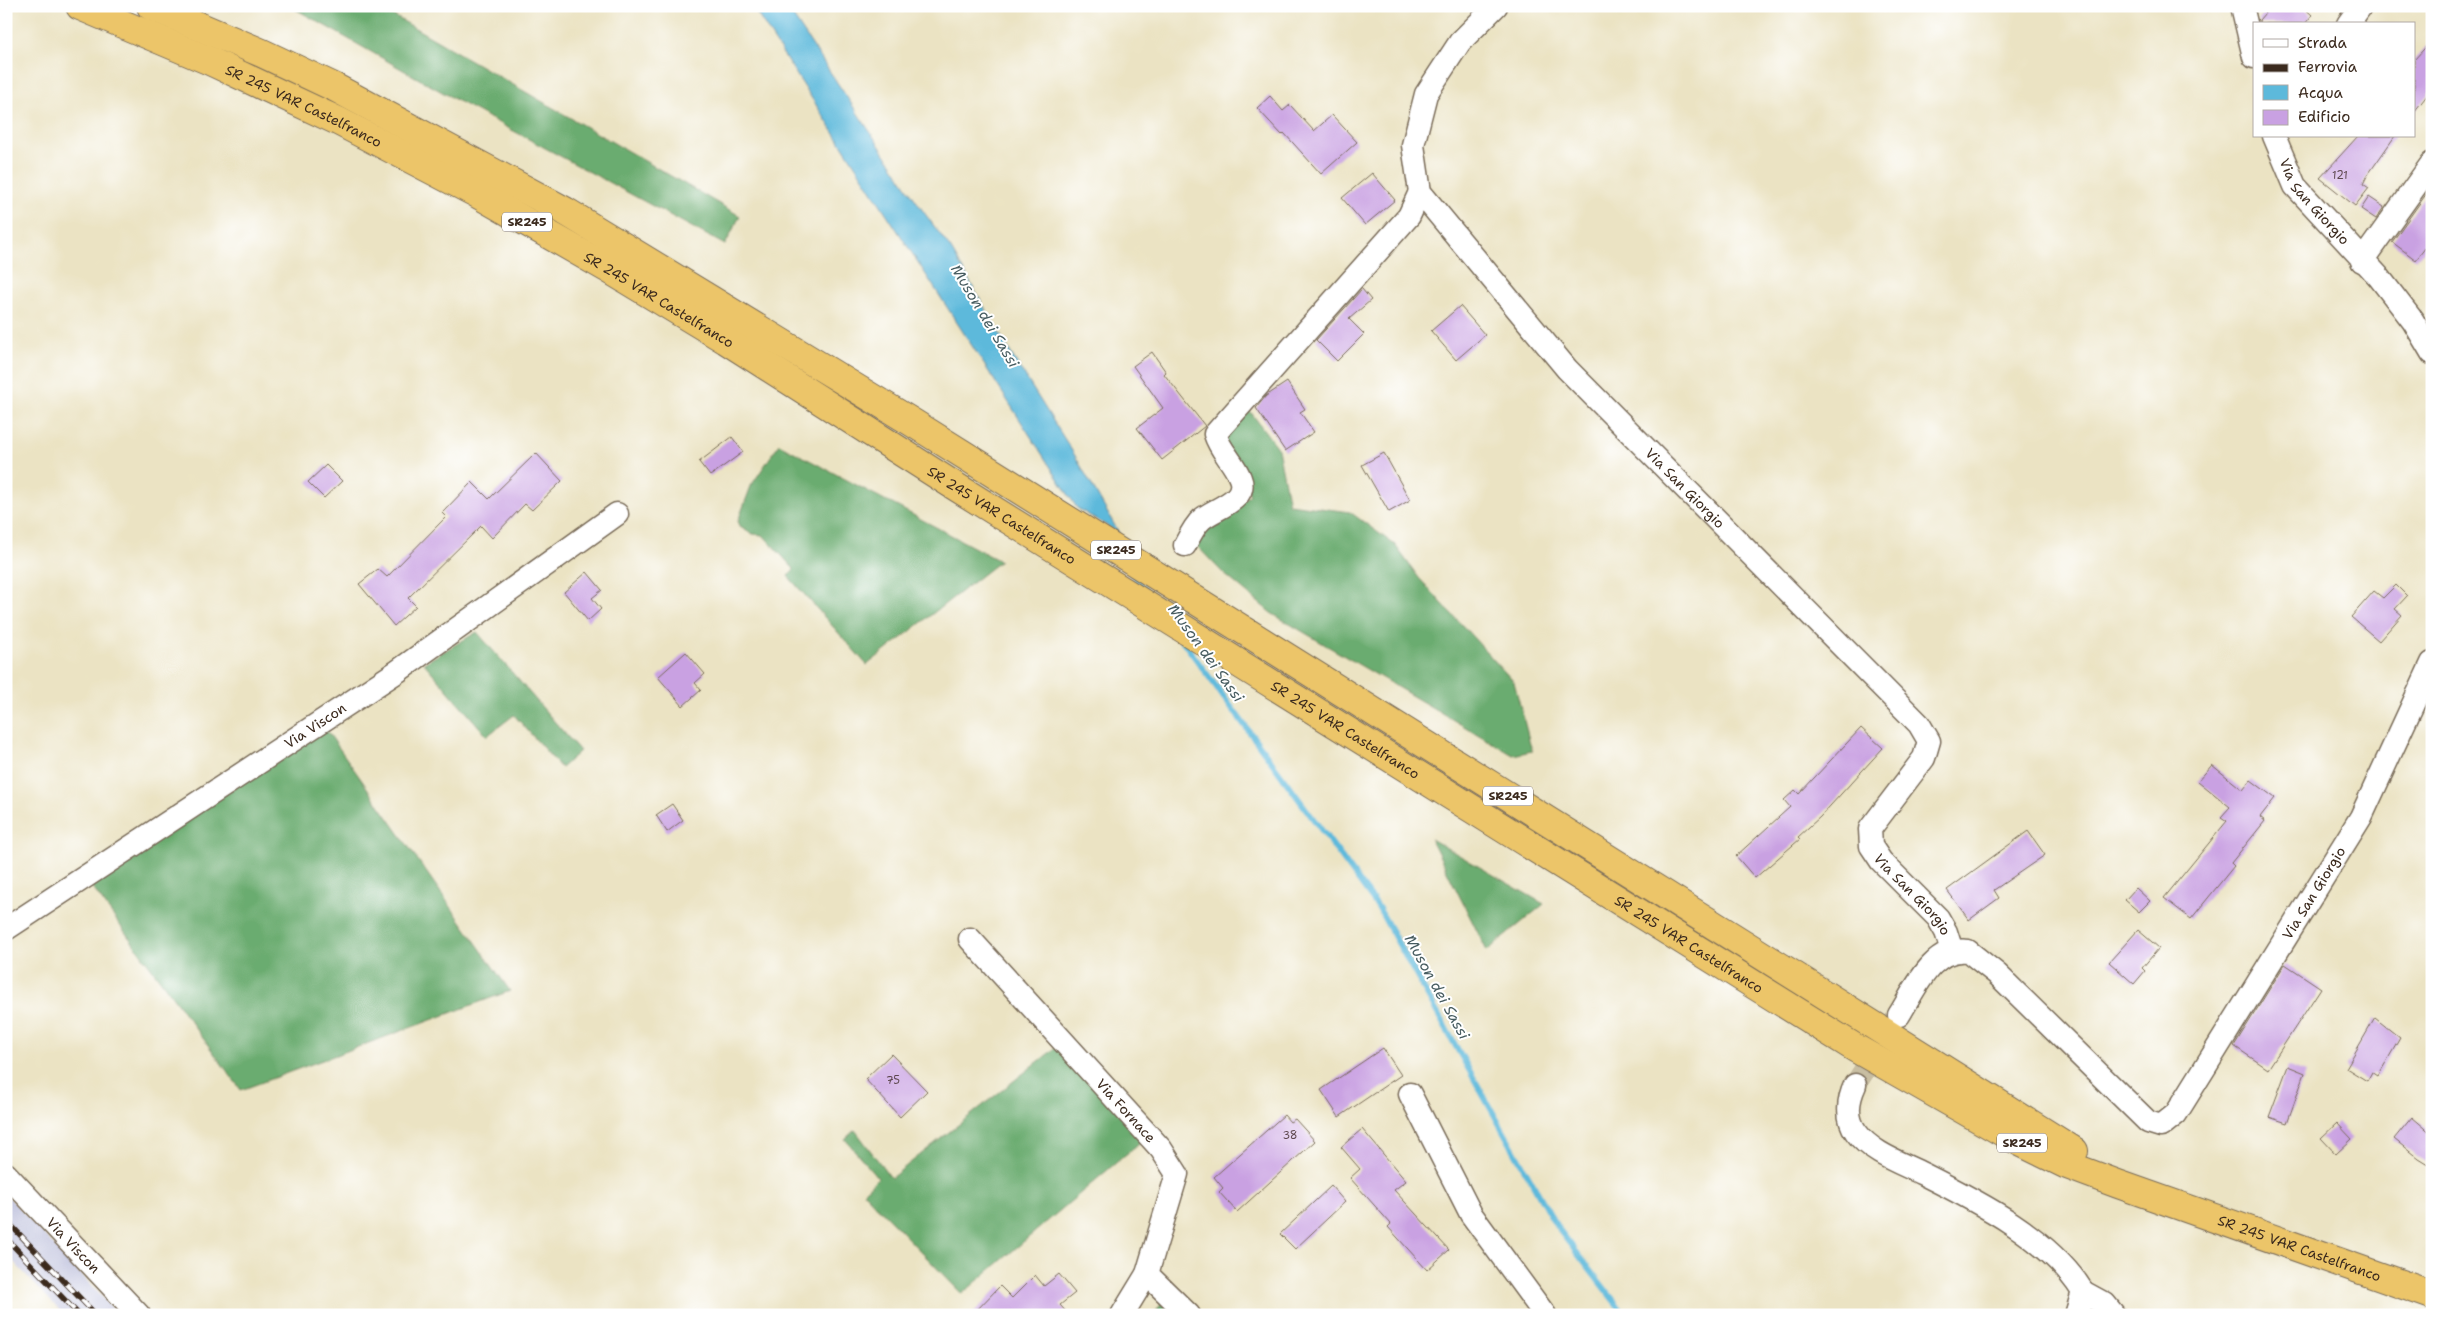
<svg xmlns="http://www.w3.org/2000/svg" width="2438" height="1321" viewBox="0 0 2438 1321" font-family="'Shantell Sans',sans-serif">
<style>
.industrial{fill:#c0c2dd}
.forest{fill:#6bac6f;stroke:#536b46}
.water{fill:#5db9db;stroke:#4c727c}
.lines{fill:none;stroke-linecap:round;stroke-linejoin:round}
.stream{stroke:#5db9db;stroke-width:6}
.building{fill:#c9a1e2}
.minor-tunnel{stroke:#c8bea2;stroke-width:22;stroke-dasharray:22 11;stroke-linecap:butt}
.minor-casing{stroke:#796b58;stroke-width:25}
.highway-casing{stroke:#796b58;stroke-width:30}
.minor{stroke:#fff;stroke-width:22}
.highway{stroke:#ecc569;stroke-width:28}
.rail-casing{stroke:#3b2a1e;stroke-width:5.5}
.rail{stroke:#fff;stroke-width:4;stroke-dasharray:11;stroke-linecap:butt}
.labels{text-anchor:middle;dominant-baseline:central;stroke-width:4;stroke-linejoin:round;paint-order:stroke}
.number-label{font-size:11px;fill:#5e484f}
.shield{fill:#fff;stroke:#766a62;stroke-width:1}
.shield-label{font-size:12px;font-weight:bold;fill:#3b2a1e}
.street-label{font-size:14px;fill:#3b2a1e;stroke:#fff}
.water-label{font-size:15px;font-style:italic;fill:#475c60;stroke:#fff}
</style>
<rect width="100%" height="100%" fill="#fff"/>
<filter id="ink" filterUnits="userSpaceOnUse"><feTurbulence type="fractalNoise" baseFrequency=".02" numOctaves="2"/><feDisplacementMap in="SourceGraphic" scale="10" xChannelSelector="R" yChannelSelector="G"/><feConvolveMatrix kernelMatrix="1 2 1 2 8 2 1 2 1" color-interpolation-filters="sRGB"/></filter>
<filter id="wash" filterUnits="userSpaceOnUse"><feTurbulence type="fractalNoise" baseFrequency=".0096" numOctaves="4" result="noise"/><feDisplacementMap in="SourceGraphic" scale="20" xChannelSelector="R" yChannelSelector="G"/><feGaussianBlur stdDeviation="1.12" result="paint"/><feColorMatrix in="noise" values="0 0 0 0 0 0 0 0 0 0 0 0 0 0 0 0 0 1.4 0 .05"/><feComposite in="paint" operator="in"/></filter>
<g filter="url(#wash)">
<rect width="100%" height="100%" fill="#ebe3c3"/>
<path class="industrial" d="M6,1194l113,121h-55l-58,-61z"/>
<g class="forest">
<path d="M290,6h87l363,210 -15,29 -267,-144z"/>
<path d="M1250,411l28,38 11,55 61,8 45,33 24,33 95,104 18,69 -19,4 -242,-142 -48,-40 -26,-27 12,-19 41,-32 -27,-58z"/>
<path d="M779,444l221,117 -133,104 -79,-89 6,-7 -31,-34 -10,-1 -13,-8 -2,-5 13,-35z"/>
<path d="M477,632l103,119 -19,17 -47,-53 -27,21 -63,-73z"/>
<path d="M325,728l185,263 -269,99 -152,-207z"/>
<path d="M1431,839l113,65 -57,47z"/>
<path d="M1058,1046l86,93 -182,155 -99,-102 15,-14 -33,-39 10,-9 36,48z"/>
<path d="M1165,1298l15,17h-26z"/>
</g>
<path class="water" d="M752,6h34l137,205 28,38 62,108 61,97 45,79 -42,-25z"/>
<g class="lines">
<g class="stream">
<path d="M1131,572l15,20"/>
<path d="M1182,640l196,267 179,320 68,88"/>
</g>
</g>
<g id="blocks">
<g class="building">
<path d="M2271,6h31l10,9 -7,9h-45l-1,-4z"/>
<path d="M2432,40v49l-18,23v-52z"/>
<path d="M1270,96l13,15 7,-6 24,26 18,-16 25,27 -36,32 -37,-41 -2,2 -25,-27z"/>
<path d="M2358,136h37l-28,40 -4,8 6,4 -14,18 -35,-28z"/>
<path d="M1372,173l23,27 -30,25 -23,-27z"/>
<path d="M2432,186v53l-16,21 -24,-18z"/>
<path d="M2369,197l15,10 -8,12 -15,-10z"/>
<path d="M1362,289l9,11 -22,19 15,15 -27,27 -21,-21z"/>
<path d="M1460,306l25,29 -29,25 -25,-29z"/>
<path d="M1152,352l14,20 -2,2 41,52 -43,34 -25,-32 26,-20 -30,-42z"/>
<path d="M1287,382l18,27 -5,3 14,20 -29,19 -29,-43 10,-12z"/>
<path d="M732,437l11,15 -33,24 -11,-14z"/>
<path d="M536,453l26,28 -30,29 -7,-6 -33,34 -11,-12 -73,72 8,8 -22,20 -35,-42 19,-15 9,8 59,-60 -4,-4 30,-31 17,17z"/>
<path d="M1384,453l26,47 -21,12 -27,-47z"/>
<path d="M326,465l16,16 -18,17 -16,-16z"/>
<path d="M587,572l15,18 -10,8 9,11 -13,12 -24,-29z"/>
<path d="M2396,585l11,11 -12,13 7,6 -23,26 -28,-24 23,-26 9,7z"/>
<path d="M686,652l19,22 -10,9 6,7 -18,16 -25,-29z"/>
<path d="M1861,728l22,20 -63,69 -22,20 2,2 -45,39 -19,-22 54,-49 -6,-7 11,-10 4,4z"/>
<path d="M2212,765l31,25 8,-10 24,18 -15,19 5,4 -34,42 3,3 -43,53 -27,-21 63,-77 -6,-4 9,-10 -32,-26z"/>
<path d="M672,804l11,16 -16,12 -11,-17z"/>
<path d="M2028,831l17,24 -51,35 5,8 -30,22 -22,-30z"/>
<path d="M2136,888l14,13 -11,11 -14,-12z"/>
<path d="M2138,930l21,18 -17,20 3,3 -11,13 -25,-22z"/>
<path d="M2285,964l36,24 -53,81 -34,-23z"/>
<path d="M2375,1018l25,20 -22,38 -6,-4 -5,9 -21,-13z"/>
<path d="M1383,1048l18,27 -62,42 -18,-27z"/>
<path d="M891,1054l36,37 -27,26 -35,-38z"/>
<path d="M2288,1066l17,7 -18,50 -18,-6z"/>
<path d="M1284,1115l6,7 5,-3 20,22 -78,71 -18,-20 4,-4 -9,-11z"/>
<path d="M2412,1117l20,17v33l-13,-8 -25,-20z"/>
<path d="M2337,1123l15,16 -16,15 -15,-16z"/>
<path d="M1362,1129l44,52 -12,9 55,60 -22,20 -39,-43 3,-3 -41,-46 10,-9 -19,-22z"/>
<path d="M1331,1186l14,16 -50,47 -15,-15z"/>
<path d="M1059,1274l16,19 -15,12 9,10h-97l28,-29 12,12 23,-23 9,11z"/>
</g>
</g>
</g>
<g filter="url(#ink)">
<use href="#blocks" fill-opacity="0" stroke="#796b58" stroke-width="1"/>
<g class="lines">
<path class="minor-tunnel" d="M1855,1085l26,-41"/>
<defs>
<g id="minor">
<path id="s1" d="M1496,6l-36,36 -34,52 -13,51 7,47 147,177 352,355 10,17 -5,17 -54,71 1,17 10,15 57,57 8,14 6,19"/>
<path d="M2242,6l12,51"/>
<path d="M2348,24l13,-18"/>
<path id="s2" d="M2274,136l21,50 84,91 34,44 19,32"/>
<path d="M2362,261l70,-98"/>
<path d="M1185,545c4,-8 10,-20 17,-26 13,-11 47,-19 38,-41 -6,-16 -20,-27 -25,-44l194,-218 11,-24"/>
<path id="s3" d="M6,929l392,-258 219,-157"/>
<path id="s4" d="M970,939l191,210 16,25 -30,100 -25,41"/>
<path id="s5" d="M1899,1015c16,-25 33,-69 69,-64l29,23 151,148 13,4 15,-12 185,-297 71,-154"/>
<path d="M1855,1085c-7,15 -9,33 1,47 15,21 45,31 67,42 56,28 127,64 160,118l-7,23"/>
<path d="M1410,1094l61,120 74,101"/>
<path id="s6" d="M6,1174l133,141"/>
<path d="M1147,1274l42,41"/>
<path d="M2083,1292l22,12 9,11"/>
</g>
<g id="highway">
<path id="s7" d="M80,6l130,55 128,60 138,72 131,75 119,72 224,143 907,566 163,93 47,23 51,19 314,111"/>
<path d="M151,6l111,47 72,34 231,124 345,210 1164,730"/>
</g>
</defs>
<use href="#minor" class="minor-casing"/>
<use href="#highway" class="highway-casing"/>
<use href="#minor" class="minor"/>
<use href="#highway" class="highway"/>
<defs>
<g id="rail">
<path d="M6,1220l90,95"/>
<path d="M6,1238l73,77"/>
</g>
</defs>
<use href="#rail" class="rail-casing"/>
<use href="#rail" class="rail"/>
</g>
</g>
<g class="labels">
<g class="number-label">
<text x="2340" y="175">121</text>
<text x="893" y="1080">75</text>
<text x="1290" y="1135">38</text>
</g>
<g class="shield">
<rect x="502" y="212.5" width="50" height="19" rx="4"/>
<rect x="1091" y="540.5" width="50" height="19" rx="4"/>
<rect x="1483" y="786.5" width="50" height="19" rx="4"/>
<rect x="1997" y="1133.5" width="50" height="19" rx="4"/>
</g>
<g class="shield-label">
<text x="527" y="222">SR245</text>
<text x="1116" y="550">SR245</text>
<text x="1508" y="796">SR245</text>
<text x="2022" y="1143">SR245</text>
</g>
<g class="street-label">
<text stroke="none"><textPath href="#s7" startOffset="245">SR 245 VAR Castelfranco</textPath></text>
<text stroke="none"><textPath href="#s2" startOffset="78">Via San Giorgio</textPath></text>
<text stroke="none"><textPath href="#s7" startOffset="650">SR 245 VAR Castelfranco</textPath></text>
<text stroke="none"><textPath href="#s1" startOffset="611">Via San Giorgio</textPath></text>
<text stroke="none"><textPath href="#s7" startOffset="1055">SR 245 VAR Castelfranco</textPath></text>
<text stroke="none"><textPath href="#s3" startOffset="370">Via Viscon</textPath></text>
<text stroke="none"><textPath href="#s7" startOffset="1460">SR 245 VAR Castelfranco</textPath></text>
<text stroke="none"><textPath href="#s5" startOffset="642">Via San Giorgio</textPath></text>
<text stroke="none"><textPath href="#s1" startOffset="1151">Via San Giorgio</textPath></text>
<text stroke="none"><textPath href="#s7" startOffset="1865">SR 245 VAR Castelfranco</textPath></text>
<text stroke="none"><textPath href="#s4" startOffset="232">Via Fornace</textPath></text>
<text stroke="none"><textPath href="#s6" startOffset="98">Via Viscon</textPath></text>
<text stroke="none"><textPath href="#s7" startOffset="2550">SR 245 VAR Castelfranco</textPath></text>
</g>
<g class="water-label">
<text transform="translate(985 316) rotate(59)">Muson dei Sassi</text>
<text transform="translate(1206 653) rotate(54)">Muson dei Sassi</text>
<text transform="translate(1437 987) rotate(61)">Muson dei Sassi</text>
</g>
</g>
<rect width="2438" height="1321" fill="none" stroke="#fff" stroke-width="25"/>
<rect x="2253" y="22" width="162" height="115" fill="#ffffff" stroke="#b1aaa5"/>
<rect x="2263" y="39" width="25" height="8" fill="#ffffff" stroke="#b1aaa5"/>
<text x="2298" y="48" font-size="15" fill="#3b2a1e">Strada</text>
<rect x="2263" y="64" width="25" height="8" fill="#3b2a1e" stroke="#b1aaa5"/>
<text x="2298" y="72" font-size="15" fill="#3b2a1e">Ferrovia</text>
<rect x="2263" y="85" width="25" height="15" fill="#5db9db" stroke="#b1aaa5"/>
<text x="2298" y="98" font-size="15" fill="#3b2a1e">Acqua</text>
<rect x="2263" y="110" width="25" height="15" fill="#c9a1e2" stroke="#b1aaa5"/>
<text x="2298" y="122" font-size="15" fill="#3b2a1e">Edificio</text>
</svg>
